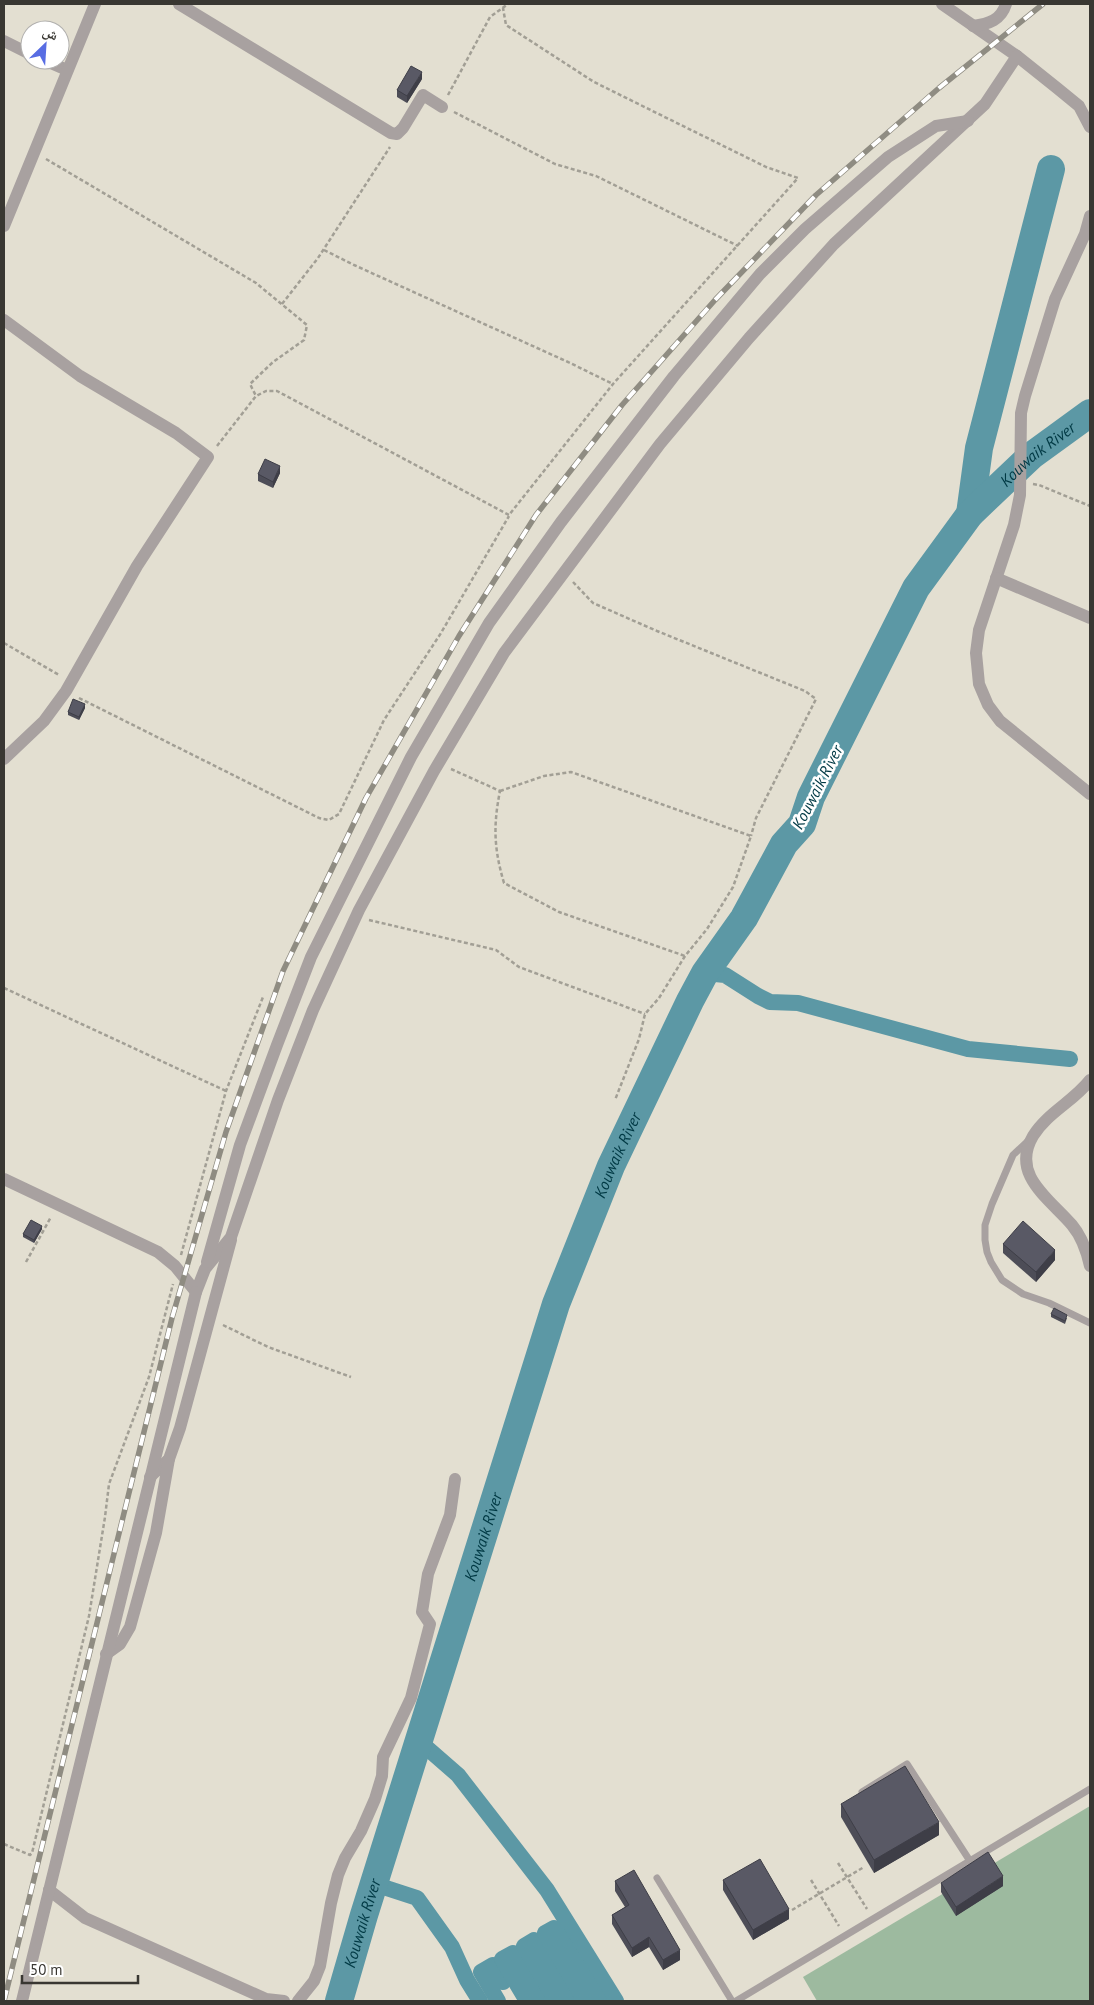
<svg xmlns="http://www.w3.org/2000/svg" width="1094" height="2005" viewBox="0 0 1094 2005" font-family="'PT Sans','Noto Naskh Arabic',sans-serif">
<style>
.green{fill:#9dba9f}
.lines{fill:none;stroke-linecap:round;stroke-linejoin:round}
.canal{stroke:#5c98a5;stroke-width:16}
.river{stroke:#5c98a5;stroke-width:28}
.path{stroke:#a29f95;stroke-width:2.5;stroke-dasharray:4 2.5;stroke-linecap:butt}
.lane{stroke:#a8a1a0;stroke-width:7}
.street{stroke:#a8a1a0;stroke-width:12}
.rail-casing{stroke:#8f8c82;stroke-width:5.5}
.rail{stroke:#fff;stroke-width:4;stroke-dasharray:11;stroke-linecap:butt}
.wall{fill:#4d4d57}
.shaded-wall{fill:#3e3e47}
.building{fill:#595965;stroke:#3e3e47}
.labels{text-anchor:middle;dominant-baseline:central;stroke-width:5;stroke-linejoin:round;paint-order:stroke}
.water-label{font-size:16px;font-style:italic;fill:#003944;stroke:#fff}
</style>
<rect width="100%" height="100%" fill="#e3dfd1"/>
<path class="green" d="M1090,1806v195h-273l-14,-24z"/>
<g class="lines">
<g class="canal">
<path d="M705,973l20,2 33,21 12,6 28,1 170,46 102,10"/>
<path d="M419,1741l39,34 89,115 69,111"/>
<path d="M374,1884l43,14 35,49 15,33 13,21"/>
<path d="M498,2001l-17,-29 12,-7 10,17"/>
<path d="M527,2001l-25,-42 11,-6 28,48"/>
<path d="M556,2001l-32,-55 10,-6 38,61"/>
<path d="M585,2001l-40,-68 9,-5 45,73"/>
</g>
<g class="river">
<path d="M970,514l9,-66 72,-279"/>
<path id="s1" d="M339,2001l25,-86 192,-611 55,-138 79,-165 15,-28 39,-55 40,-74 18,-20 9,-27 105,-209 54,-74 61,-58 59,-43"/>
</g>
<g class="path">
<path d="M448,95l42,-78 18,-13"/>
<path d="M454,112l101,52 41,12 142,70"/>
<path d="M46,159l210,124 51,42 -3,15 -31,22 -23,22 6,12"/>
<path d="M324,250l30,15 214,97 45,22"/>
<path d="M282,304l36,-46 72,-111"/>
<path d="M217,446l39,-50 10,-5h11l232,124 104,-131 185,-206 -32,-11 -172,-85 -88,-57 -3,-17"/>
<path d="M1033,484l6,1 51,21"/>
<path d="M573,582l20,21 64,28 148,60 11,8 -60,119 -5,18"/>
<path d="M4,643l55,32"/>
<path d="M79,698l240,120 10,2 10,-6 45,-94 57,-87 68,-117"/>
<path d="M451,769l49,22c-7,35 -6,58 4,92l55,29 126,44"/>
<path d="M500,791l44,-15 27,-4 180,64 -18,51 -26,42 -22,27 -26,42 -14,16 -6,25 -24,61"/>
<path d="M369,920l127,30 23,17 126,47"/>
<path d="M4,988l222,103"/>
<path d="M181,1255l45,-164 37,-94"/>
<path d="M26,1262l25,-45"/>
<path d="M223,1325l45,22 83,30"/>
<path d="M4,1844l26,11 2,-2 57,-237 16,-99 4,-33 40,-107 24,-93"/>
<path d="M838,1863l29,46"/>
<path d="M811,1880l28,46"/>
<path d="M792,1910l72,-43"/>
</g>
<g class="lane">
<path d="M1028,1141l-15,14 -21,49 -7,21v15l2,12 4,10 11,18 21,14 26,9 41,20"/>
<path d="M862,1792l45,-28 63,97"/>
<path d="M657,1878l75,123"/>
<path d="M736,2001l354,-212"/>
</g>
<g class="street">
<path d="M179,4l212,129 6,1 6,-6 20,-33 19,12"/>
<path d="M942,4l75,52 40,32 22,18 11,21"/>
<path d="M973,26c16,-2 28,-6 33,-22"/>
<path d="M4,41l26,13"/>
<path d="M44,60l23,10"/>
<path d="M1090,216l-5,18 -30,65 -30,97 -4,17 -1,82 -6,30 -35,105 -3,23 3,31 9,21 12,16 90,73"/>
<path d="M4,226l91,-222"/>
<path d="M4,320l76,56 96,57 32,24 -71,109 -71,125 -22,30 -40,38"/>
<path d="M996,578l94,40"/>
<path d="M1090,1080c-16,21 -43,33 -57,56 -23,39 17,63 39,89 10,12 15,27 18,41"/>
<path d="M4,1179l154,73 17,14 21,26 9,-23 26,-32 47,-137 35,-90 46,-100 75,-139 70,-118 156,-209 89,-106 85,-94 151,-140 32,-48"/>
<path d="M207,1262l33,-117 37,-100 34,-88 100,-200 78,-134 72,-101 113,-146 86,-102 45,-45 83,-72 48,-31 32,-5"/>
<path d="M150,1477l19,-18 11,-31 51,-188"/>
<path d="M106,1654l14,-10 10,-17 26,-94 13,-74"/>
<path d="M49,1890l36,28 181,81 18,2"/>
<path d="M22,2001l174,-709"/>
<path d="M298,2001l16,-20 6,-15 11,-63 7,-28 7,-17 16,-27 14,-32 7,-23 1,-19 28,-59 19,-74 -8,-12 6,-38 22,-59 5,-36"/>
</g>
<defs>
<path id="rail" d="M4,2001l168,-683 54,-186 57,-161 83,-173 93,-162 77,-121 86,-110 93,-105 101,-105 123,-107 104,-84"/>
</defs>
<use href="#rail" class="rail-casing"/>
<use href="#rail" class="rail"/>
</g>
<g class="wall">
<path d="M422,79l-15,24 -10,-6v-7z"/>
<path d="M280,473l-7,15 -15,-7v-7z"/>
<path d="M85,708l-6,12 -11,-5v-3z"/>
<path d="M42,1229l-8,14 -11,-6v-3z"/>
<path d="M1003,1244l52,16 -19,22 -33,-29z"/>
<path d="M1051,1314l16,4 -2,6 -14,-7z"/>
<path d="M841,1804l98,31 -65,38 -33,-56z"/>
<path d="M723,1880l66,39 -36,21 -30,-50z"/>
<path d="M615,1881l65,79 -17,10 -14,-23 -17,10 -20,-33v-9l13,-8 -10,-16z"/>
<path d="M941,1883l62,3 -47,30 -15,-24z"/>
</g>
<g class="shaded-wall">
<path d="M422,72v7l-15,24v-7z"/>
<path d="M280,466v7l-7,15v-6z"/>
<path d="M85,704v4l-6,12v-3z"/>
<path d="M42,1226v3l-8,14v-3z"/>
<path d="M1055,1250v10l-19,22v-10z"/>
<path d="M939,1822v13l-65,38v-13z"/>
<path d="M1003,1876v10l-47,30v-9z"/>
<path d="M789,1909v10l-36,21v-10z"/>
<path d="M649,1937v10l-17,10v-9z"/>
<path d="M680,1950v10l-17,10v-10z"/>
</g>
<g class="building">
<path d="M411,66l11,6 -15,24 -10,-6z"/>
<path d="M265,459l15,7 -7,16 -15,-8z"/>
<path d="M73,699l12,5 -6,13 -11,-5z"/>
<path d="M31,1220l11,6 -8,14 -11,-6z"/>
<path d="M1023,1221l32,29 -19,22 -33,-28z"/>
<path d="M1054,1308l13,7 -2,6 -14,-7z"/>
<path d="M905,1766l34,56 -65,38 -33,-56z"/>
<path d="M988,1852l15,24 -47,31 -15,-24z"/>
<path d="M760,1859l29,50 -36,21 -30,-50z"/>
<path d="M634,1870l46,80 -17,10 -14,-23 -17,11 -20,-33 17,-10 -14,-24z"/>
</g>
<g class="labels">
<g class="water-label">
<text stroke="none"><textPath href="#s1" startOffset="1716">Kouwaik River</textPath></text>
<text transform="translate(817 787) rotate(-63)">Kouwaik River</text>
<text stroke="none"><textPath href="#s1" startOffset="891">Kouwaik River</textPath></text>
<text stroke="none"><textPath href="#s1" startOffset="486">Kouwaik River</textPath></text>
<text stroke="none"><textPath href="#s1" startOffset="81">Kouwaik River</textPath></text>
</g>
</g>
<rect width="1094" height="2005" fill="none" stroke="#393732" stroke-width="10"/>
<g transform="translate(45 45) rotate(25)"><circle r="24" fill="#ffffff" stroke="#b0afad"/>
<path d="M0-4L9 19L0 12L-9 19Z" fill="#586de3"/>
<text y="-8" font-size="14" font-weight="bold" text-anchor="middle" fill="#393732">ش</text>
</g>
<path d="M22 1975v8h116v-8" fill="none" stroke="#393732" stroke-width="2.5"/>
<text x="30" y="1975" font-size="15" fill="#393732" stroke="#ffffff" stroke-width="4" paint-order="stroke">50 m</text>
</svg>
